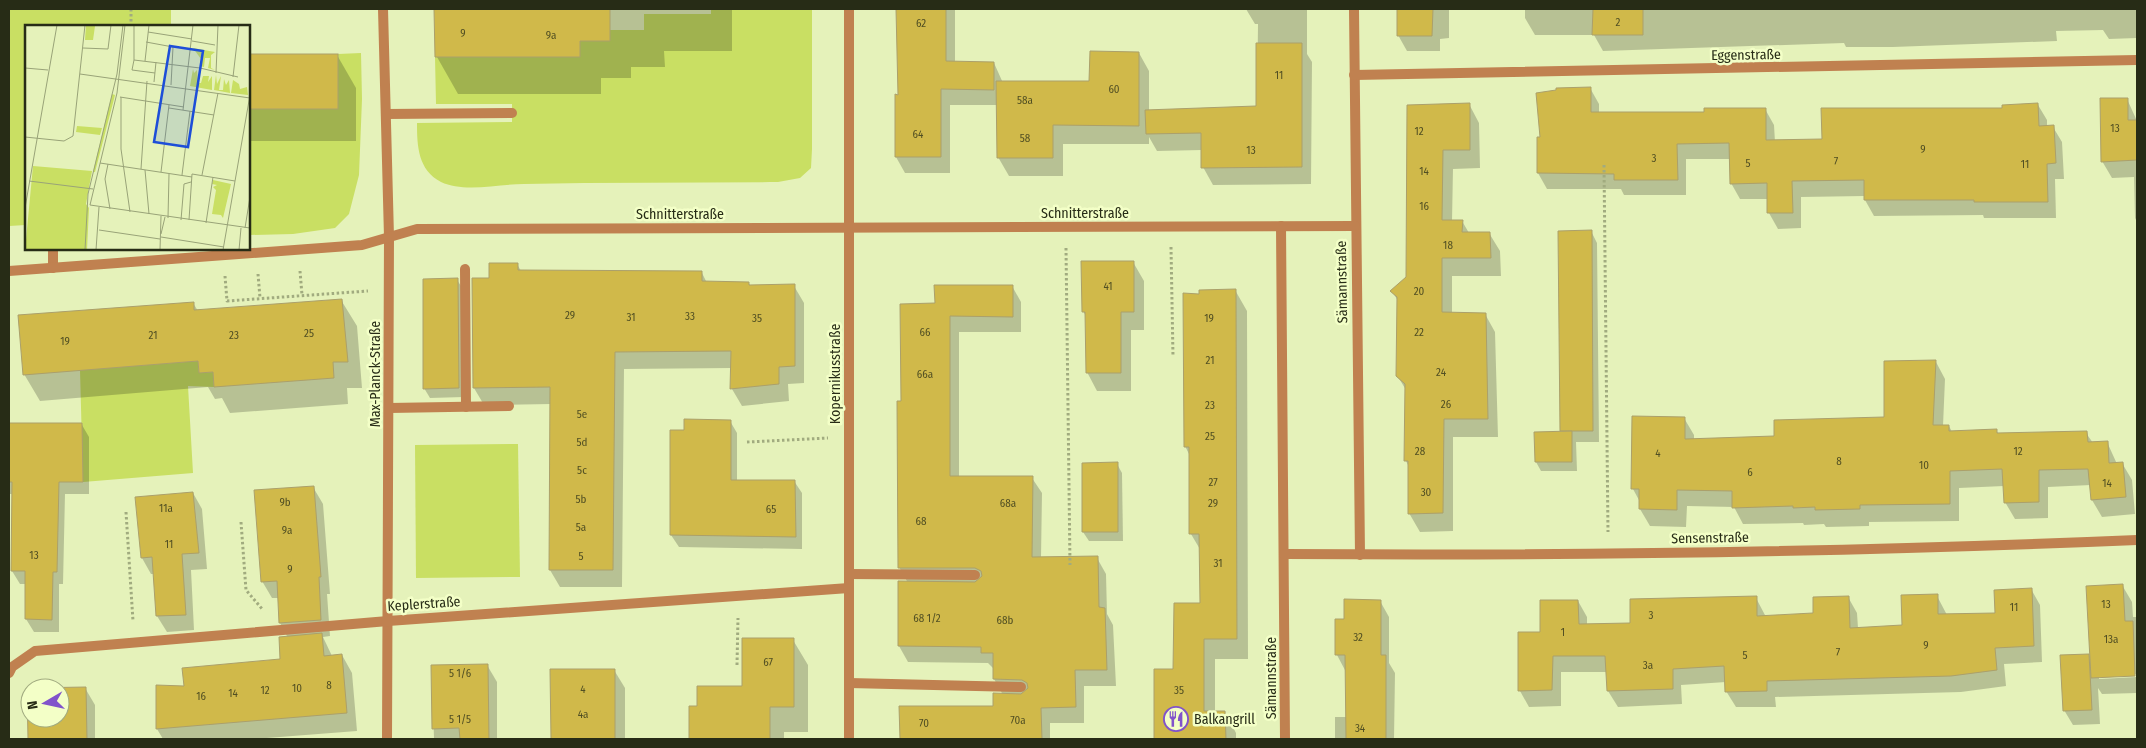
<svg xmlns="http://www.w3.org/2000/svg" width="2146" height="748" viewBox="0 0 2146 748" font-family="'Fira Sans Condensed',sans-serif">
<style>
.green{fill:#c9df63}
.shadow{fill:#0003}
.building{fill:#d0b94a;stroke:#aba06b;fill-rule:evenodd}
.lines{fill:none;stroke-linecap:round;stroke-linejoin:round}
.path{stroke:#a1ab7f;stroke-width:3;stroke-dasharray:2.5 2.5;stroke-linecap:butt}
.lane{stroke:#c08150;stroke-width:10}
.street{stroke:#c08150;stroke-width:10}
.labels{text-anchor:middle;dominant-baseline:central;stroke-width:5;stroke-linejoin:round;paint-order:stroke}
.number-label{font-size:11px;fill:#514f23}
.street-label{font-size:14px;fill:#272c16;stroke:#f3ffc7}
.poi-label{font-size:14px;fill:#272c16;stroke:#f3ffc7;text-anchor:start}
.inset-road{fill:none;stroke:#99a378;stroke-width:1}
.view{fill:#1d4ed8;fill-opacity:0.15;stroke:#1d4ed8;stroke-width:2.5}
.inset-edge{fill:none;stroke:#272c16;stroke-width:2.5}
</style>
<rect width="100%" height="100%" fill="#e5f2ba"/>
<g class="green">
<path d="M9,9h241l-79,1v16h-145v199l-17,1z"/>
<path d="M711,9h101v140l-1,19 -11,10 -22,4c-85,1 -169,0 -254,2 -25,0 -60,9 -83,-2 -23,-12 -24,-36 -24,-59l95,-1v-18h-76l-1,-47h145v-16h30v-11h34v-16h67z"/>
<path d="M361,53l1,46 -3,76 -10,39 -14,14 -42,6 -44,1v-126h89v-55z"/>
<path d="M198,361l1,12 14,-1 1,15 -26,-1 5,87 -110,9 -3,-112z"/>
<path d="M518,444l2,133 -104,1 -1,-133z"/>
</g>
<g class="shadow">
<path d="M436,9h296v42h-68l1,16h-34v11h-30v16h-143l-21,-37z"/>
<path d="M897,9h58v53l39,1 9,20h88l48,-30 10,18v40l108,-3 1,-84h-3l-9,-15h61v45l5,8 -1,122 -98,1 -10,-18 -1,-17 -45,1 -8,-14v7h-86v32h-54l-11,-19 -1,-52h-47v68h-45l-9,-16 3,-61z"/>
<path d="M1398,9h51v29l-9,1v12h-33l-9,-16z"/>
<path d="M1525,9h612v29l-28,1 -6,-9 -47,1 1,10 -164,6h-47l-2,-4 -241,8 -9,-16h-59l-10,-17z"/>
<path d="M249,55h88l19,33v53h-107z"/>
<path d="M1590,88l9,16v9h106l60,-4 9,16 1,17 49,-2 214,-35 9,15v7h6l9,15 2,37h-9l1,39h-72l-1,-3 -109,1 -9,-16v-4l-64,1v31l-23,1 -9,-16v-14h-29l-9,-16 -1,-24h-44v36h-62l-3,-6h-74l-9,-16 3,-34z"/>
<path d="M2127,99l10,22v101l-2,-4 -1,-41 -22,1 -10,-17z"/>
<path d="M1469,104l10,19 1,45 -27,1 -1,52h10l7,12h20l11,18 1,25h-49v38h33l10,18 3,105h-45v94l-33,1 -11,-19v-46l-3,-6v-71l-9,-15 1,-74 -6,-10 15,-14 1,-171z"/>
<path d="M1591,231l6,12 2,199h-23l1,29h-36l-5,-9 26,-30z"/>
<path d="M1133,262l11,19v49h-13v61h-34l-10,-19v-54l-4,-7z"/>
<path d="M517,264l4,7 181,2 5,10h41l3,3h43l10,17v80l-16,1 1,17 -47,5 -10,-17v-21l-108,1 -2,218h-62l-10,-17 1,-166 -67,1 -10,-17 16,-109z"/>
<path d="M457,280l6,9 1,108 -34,1 -6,-10z"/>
<path d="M1012,286l9,16v30h-62v145l73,1 10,15 -1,65h56l9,16 1,40 6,11 3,61h-32v37h-34v16h-149v-32h93l9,-12 -9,-16v-10l-6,-6 -80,-1 -9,-16 9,-63 -9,-16 3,-165 34,-98z"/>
<path d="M1235,290l12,21 1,348h-33v53h10l11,21v6h-81v-69h19l27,-65v-54l-10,-17 -1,-78 -5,-10 15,-151z"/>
<path d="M341,300l16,26 5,62h-15l1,16 -118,9 -8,-15 -7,1 -7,-12 -168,14 -16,-27 169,-71 5,8z"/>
<path d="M1936,362l9,17 -2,47h6l3,6 44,-2 3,5 87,-2 7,10 14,-1 10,22 5,-1 10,17 3,34 -33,3 -10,-17 -1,-15 -43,2v31l-33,1 -10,-17 -1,-16 -45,2v33l-90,1v4l-43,1 -2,-3 -20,1 -1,-2 -60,1 -9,-17 -47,-1 -1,21 -36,-1 -10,-17v-7l-7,-13 51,-71 10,17v5l82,-3 109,-18z"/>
<path d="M730,421l7,12v49l57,-1 8,12v56l-123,-2 -8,-12z"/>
<path d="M9,424l73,1 7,12v57h-24l-2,90h-4v48h-25l-8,-13v-35h-6l-8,-13 2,-77h-5z"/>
<path d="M1117,464l5,9 1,68h-34l-6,-9z"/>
<path d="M313,487l10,17 7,90h-3l3,42 -7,1 9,19 10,-1 10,18 5,58 -103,8h-91l-6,-10 28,-42 97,-27 6,-22 -8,-15 -1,-25h-7l-10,-17z"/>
<path d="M193,493l9,16 5,60 -16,1 3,60 -27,2 -10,-16 -3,-42h-3l-9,-16z"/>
<path d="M2122,585l10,17 1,15h4v57l-38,2v3l38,-2v16l-35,1 -4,-6 2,36 -27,1 -9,-15 25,-55 2,4z"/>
<path d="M2031,589l9,16 2,57 -38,2 2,22 -45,6 -186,5 1,10h-40l-10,-16v-9l-45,3 1,19 -64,3 -10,-16 -1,-19h-46v34l-32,1 -9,-16 -1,-57 23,-1 36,-32 9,16v8h45l124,-27 10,19 48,-3 34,-17 9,16 1,15 45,-2 34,-30 10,19 50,-1z"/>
<path d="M1380,601l9,16v46l6,10 -1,66h-59v-22h12l-1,-45 -9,-17 -1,-35h9z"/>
<path d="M793,640l15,25v67h-24v7h-93v-32h7l45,-20z"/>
<path d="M487,665l10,17v57h-63l-2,-73z"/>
<path d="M552,670h62l11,18v51h-73z"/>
<path d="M85,688l10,17v34h-66v-50l1,29h30v-29z"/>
</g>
<g class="building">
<path d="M434,9h176v32h-30v16h-145z"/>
<path d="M896,9h50v52l48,1v28l-53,-1v68h-46v-63l3,1z"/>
<path d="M1397,9h36l-1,27h-35z"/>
<path d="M1593,9h50v26h-51z"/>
<path d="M1256,43h46v124l-101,1v-35l-55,1 -1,-24 111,-4z"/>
<path d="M1090,51l49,1v74l-86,-1v33h-56l-1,-77h93z"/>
<rect x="249" y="54" width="89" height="55"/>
<path d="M1591,87v25h113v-4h62v32l56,-1 -1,-31h181v-3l36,-2 1,23 15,-1 2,38 -9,1 1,38h-74v-2h-110v-20l-72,1 1,32h-26v-30l-37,1 -1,-41 -52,1 1,36h-64v-6l-77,-1v-36h3l-4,-44 20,-3v-2z"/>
<path d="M2100,98h28v22h9v40l-36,2z"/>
<path d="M1470,103v47h-27l-1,70h21l-1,12h28l1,26h-49v54l44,1 2,106h-44l-1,94 -35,1v-53h-4l1,-77 -9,-8 1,-79 -7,-6 16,-14 1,-172z"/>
<path d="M1592,230l1,201h-33l-2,-200z"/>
<path d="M1081,261h53v51h-13v61h-35l-1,-61h-3z"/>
<path d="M489,263h29v7l184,1v10l47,1v3l46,-1v82l-16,1v17l-49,5 1,-38 -116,1 -2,218h-64l1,-183 -77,1 -1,-110h17z"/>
<path d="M458,278l1,110 -36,1v-110z"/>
<path d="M934,285h79v32l-63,-1v160h83l-1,81 66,-1 1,51 6,1 2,62h-32l1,37 -35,1 1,31h-142l-1,-33h94v-13l28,1 7,-6 -1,-5 -5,-3 -29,-1v-26h-12v-6l-83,-1v-65l77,1 7,-6 -1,-5 -6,-3h-77l-1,-167h4l-1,-97 35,-1z"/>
<path d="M1236,289l1,350h-33v72h21l1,28h-72v-70h19l1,-66h26l-1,-69h-10v-87h-5l-1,-154 16,1v-4z"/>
<path d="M342,299l6,63h-15l1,16 -120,9 -1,-15 -14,1 -1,-12 -175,14 -5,-60 176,-13v8z"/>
<path d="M1936,360l-3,65h16v6l48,-2v4l90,-2 1,11 20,-1 1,22 14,-1 3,35 -35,3 -3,-31 -49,1v32l-35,1 -2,-34 -52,2v33l-90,1v4l-45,1v-3l-22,1v-2l-61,2v-17l-55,-1v20l-38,-1v-20h-8l1,-73 53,1v22l89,-3v-16l110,-3v-56z"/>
<path d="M684,419l47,1v60h64l1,57 -126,-2v-105h14z"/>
<path d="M9,423h73l1,59h-24l-2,90h-4l-1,48 -27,-1v-48h-14l1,-89h-3z"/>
<path d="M1572,431v31h-37l-1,-30z"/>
<path d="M1118,462v70h-36v-69z"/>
<path d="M314,486l7,91h-2l2,43 -42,3 -2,-42 -16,1 -7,-92z"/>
<path d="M193,492l6,61 -17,1 4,61 -30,1 -4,-59 -11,1 -6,-61z"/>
<path d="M2123,584l2,37h8l2,55 -44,2 -5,-92z"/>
<path d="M2032,588l2,58 -39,2 2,22 -46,6 -184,5v10l-42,1 -1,-26 -51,3v20l-66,2 -2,-35h-52l-1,34 -34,1v-59h22v-32h38l1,24 51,-1v-24l127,-3v20l56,-3v-16l36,-1 1,32 52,-3 -1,-30 37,-1v20l57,-1 -1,-23z"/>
<path d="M1344,599l37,1v55h5v84h-40l-1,-84h-10v-36h9z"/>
<path d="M322,633l2,23 18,-2 5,59 -191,16v-44l28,1 -2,-18 98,-9 -1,-22z"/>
<path d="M742,638h52v69h-24v32h-81v-33h8v-20h45z"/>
<path d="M2089,654l3,56 -29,1 -3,-56z"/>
<path d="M488,664l1,75h-29l-1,-11 -27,1 -1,-64z"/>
<path d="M550,669h65v70h-64z"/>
<path d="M86,687l1,52h-59l-1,-51zM30,688h30v30h-30z"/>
</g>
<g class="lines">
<g class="path">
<path d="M110,9v1"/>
<path d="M131,9v17"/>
<path d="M1604,165l4,367"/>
<path d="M1171,247l2,110"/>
<path d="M1066,248l4,317"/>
<path d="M300,271l2,24"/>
<path d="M258,274l2,24"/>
<path d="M225,276l2,25 141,-10"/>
<path d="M747,442l81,-4"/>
<path d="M126,512l7,109"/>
<path d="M241,522l5,68 17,20"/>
<path d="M737,665l1,-47"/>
</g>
<g class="lane">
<path d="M386,114l126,-1"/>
<path d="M53,249v19"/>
<path d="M465,269l1,138"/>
<path d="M389,408l120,-2"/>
<path d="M849,574l126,1"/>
<path d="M849,683l172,4"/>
</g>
<g class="street">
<path d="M383,9l6,228 -2,502"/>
<path d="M1354,9l6,546"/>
<path d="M1354,75l783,-15"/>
<path d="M1281,226l4,513"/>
<path d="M9,271l353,-26 55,-16 938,-3"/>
<path d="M1284,554c284,2 569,-2 853,-14"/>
<path d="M9,673l3,-6 23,-16 353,-30 461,-33"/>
<path d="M849,739v-730"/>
</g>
</g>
<defs>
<symbol id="restaurant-ring" viewBox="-11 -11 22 22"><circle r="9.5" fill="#f3ffc7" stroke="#8153cb" stroke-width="1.5"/><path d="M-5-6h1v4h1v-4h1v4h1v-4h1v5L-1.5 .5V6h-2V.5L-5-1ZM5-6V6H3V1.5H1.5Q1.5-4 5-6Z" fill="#8153cb"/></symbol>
</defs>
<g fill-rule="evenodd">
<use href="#restaurant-ring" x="1162" y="705" width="28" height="28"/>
</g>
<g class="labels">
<g class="number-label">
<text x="1618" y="22">2</text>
<text x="921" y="23">62</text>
<text x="463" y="33">9</text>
<text x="551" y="35">9a</text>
<text x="1279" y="75">11</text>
<text x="1114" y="89">60</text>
<text x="1025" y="100">58a</text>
<text x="2115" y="128">13</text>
<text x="1419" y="131">12</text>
<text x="918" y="134">64</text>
<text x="1025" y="138">58</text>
<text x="1923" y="149">9</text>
<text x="1251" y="150">13</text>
<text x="1654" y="158">3</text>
<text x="1836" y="161">7</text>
<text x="1748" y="163">5</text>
<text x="2025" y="164">11</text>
<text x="1424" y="171">14</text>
<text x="1424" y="206">16</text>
<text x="1448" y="245">18</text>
<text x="1108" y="286">41</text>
<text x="1419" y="291">20</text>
<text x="570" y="315">29</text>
<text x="690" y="316">33</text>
<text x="631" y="317">31</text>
<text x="757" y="318">35</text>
<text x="1209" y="318">19</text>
<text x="925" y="332">66</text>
<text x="1419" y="332">22</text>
<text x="309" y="333">25</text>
<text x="153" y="335">21</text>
<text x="234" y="335">23</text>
<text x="65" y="341">19</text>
<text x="1210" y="360">21</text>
<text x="1441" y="372">24</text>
<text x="925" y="374">66a</text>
<text x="1446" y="404">26</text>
<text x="1210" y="405">23</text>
<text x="582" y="414">5e</text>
<text x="1210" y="436">25</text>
<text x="582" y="442">5d</text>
<text x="1420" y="451">28</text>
<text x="2018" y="451">12</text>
<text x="1658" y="453">4</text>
<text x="1839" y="461">8</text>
<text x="1924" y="465">10</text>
<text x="582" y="470">5c</text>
<text x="1750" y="472">6</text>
<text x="1213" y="482">27</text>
<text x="2107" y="483">14</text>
<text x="1426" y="492">30</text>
<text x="581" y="499">5b</text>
<text x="285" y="502">9b</text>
<text x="1008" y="503">68a</text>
<text x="1213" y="503">29</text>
<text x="166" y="508">11a</text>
<text x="771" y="509">65</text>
<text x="921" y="521">68</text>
<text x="581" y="527">5a</text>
<text x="287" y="530">9a</text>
<text x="169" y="544">11</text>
<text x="34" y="555">13</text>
<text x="581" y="556">5</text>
<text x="1218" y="563">31</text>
<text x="290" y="569">9</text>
<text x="2106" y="604">13</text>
<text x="2014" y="607">11</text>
<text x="1651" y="615">3</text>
<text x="927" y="618">68 1/2</text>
<text x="1005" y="620">68b</text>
<text x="1563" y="632">1</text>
<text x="1358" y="637">32</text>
<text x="2111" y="639">13a</text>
<text x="1926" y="645">9</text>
<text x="1838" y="652">7</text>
<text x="1745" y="655">5</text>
<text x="768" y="662">67</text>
<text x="1648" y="665">3a</text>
<text x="460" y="673">5 1/6</text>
<text x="329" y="685">8</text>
<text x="297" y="688">10</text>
<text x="583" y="689">4</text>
<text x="265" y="690">12</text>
<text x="1179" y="690">35</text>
<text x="233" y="693">14</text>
<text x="201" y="696">16</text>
<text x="583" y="714">4a</text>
<text x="460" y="719">5 1/5</text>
<text x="1018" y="720">70a</text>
<text x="924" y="723">70</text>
<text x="1360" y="728">34</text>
</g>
<g class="street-label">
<text transform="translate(1746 55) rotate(-1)">Eggenstraße</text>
<text x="1085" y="213">Schnitterstraße</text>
<text x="680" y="214">Schnitterstraße</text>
<text transform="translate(1342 282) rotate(-91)">Sämannstraße</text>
<text transform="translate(375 374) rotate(-90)">Max-Planck-Straße</text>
<text transform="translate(835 374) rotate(-90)">Kopernikusstraße</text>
<text transform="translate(1710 538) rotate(-1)">Sensenstraße</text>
<text transform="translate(424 604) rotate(-4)">Keplerstraße</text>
<text transform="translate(1271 678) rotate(-90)">Sämannstraße</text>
</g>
<g class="poi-label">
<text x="1194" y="719">Balkangrill</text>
</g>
</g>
<g transform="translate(25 25)">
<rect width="225" height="225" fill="#e5f2ba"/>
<path d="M61,0l9,1 -2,14h-8zM168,23l22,4 -4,3v13l4,2 -7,-2 2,-10h-5l-1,9 -4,-1 1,-7zM168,44l1,4 3,-3 1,13h3l2,-7h6l-1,6 4,-6v14l-22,-4zM191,50l1,9 4,-8 -2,14h4l1,-11 2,6 3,-5 1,13 -16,-3zM208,55l6,4 1,5 7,-2 1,8 -17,-2zM87,69l3,1 -20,77h-2zM52,101l25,2 -2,7 -24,-3zM8,141l59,5 -6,33 3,4 -2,42h-62zM188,155l18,4 -8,34 -2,-3 -9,-1 4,-24 -3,-3 4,-2 -5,-1z" fill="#c9df63"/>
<path class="inset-road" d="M100,0l-8,68 -27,112 160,23M109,0v35l66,8 38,9M123,7l44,7M167,16l23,4M121,17l27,5 -2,38M58,23l25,1 3,-24M109,35l-2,10 23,3M120,36l4,-36M0,43l23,2M191,48l2,-48M55,49l170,24M208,52l6,-52M129,57l2,-20M95,72l64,10M96,72v52l9,63M144,83l45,7M158,85l10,-85M0,112l39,4 9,-5 12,-111M75,138l92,14M83,139l-3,15 5,30M116,144l6,-88M120,145l4,44M136,147l8,-67M157,150l8,-64M177,150l16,-82M4,156l64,8M0,183l32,-183M143,193l1,-44M156,195l3,-36 7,-2M164,195l3,-46 43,7M181,198l7,-46M220,203l5,-31M74,205l61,9M136,209l4,-17M136,212l63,10M60,225l3,-56 29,-120 6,-49M71,225l3,-43M135,225l1,-34M198,225l27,-155M214,225l2,-22"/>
<path class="view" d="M145,21l33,5 -15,96 -34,-5z"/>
<rect width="225" height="225" class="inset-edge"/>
</g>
<rect width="2146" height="748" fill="none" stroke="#272c16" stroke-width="20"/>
<g transform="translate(45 703) rotate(261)"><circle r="24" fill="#f3ffc7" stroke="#a1ab80"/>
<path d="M0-4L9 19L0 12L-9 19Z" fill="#8153cb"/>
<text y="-8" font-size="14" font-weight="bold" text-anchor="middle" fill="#272c16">N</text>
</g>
</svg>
